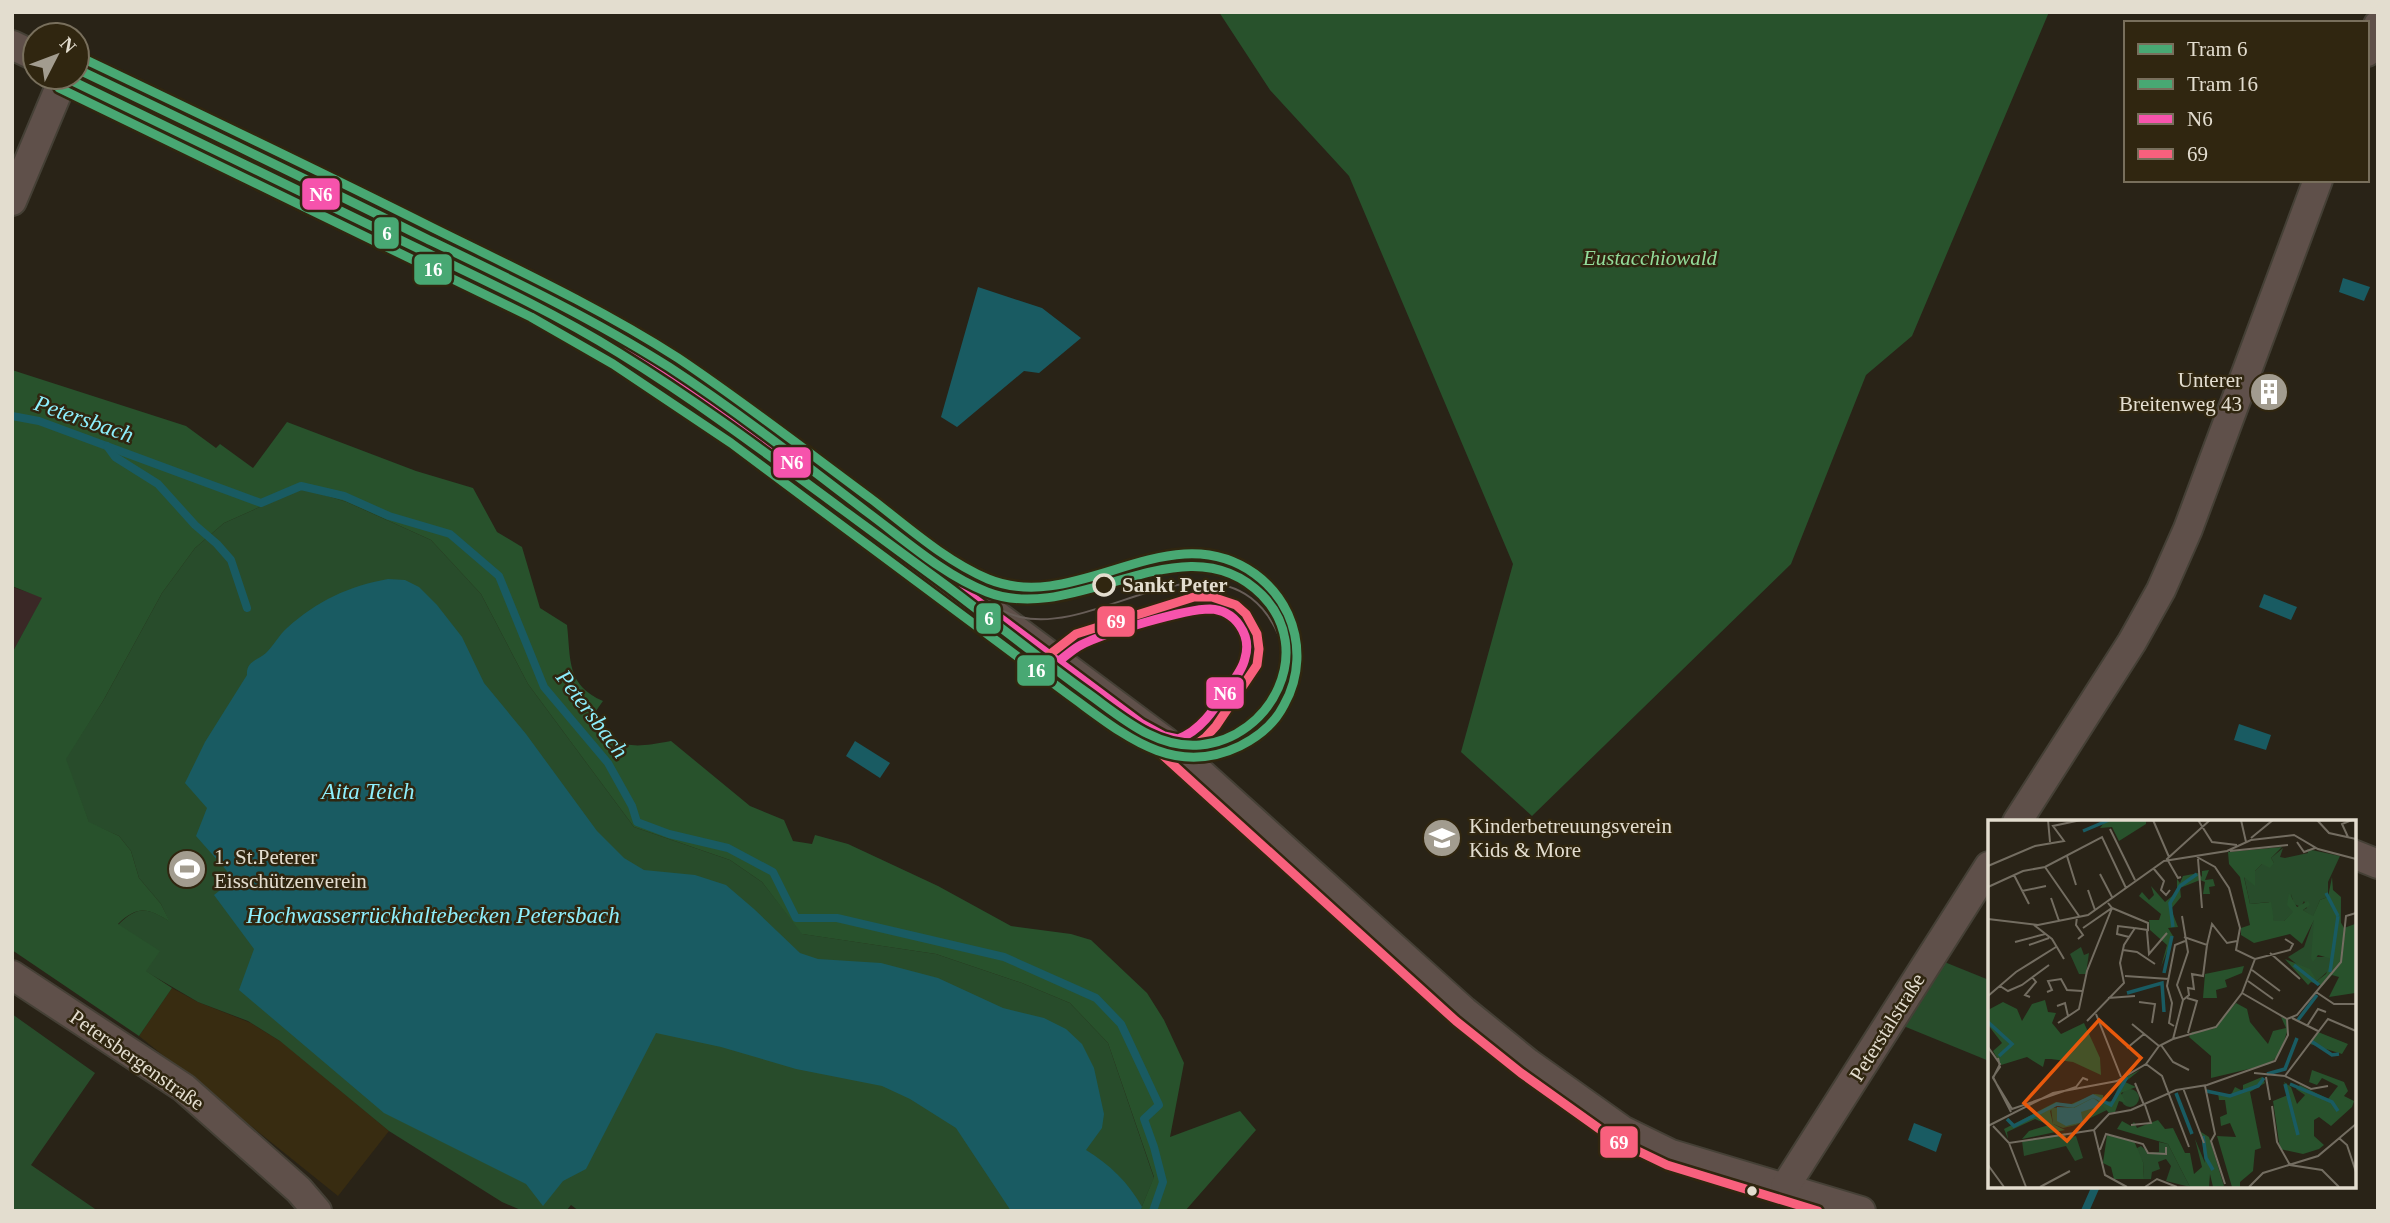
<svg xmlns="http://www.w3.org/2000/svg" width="2390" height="1223" viewBox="0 0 2390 1223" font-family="Georgia,serif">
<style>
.built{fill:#382c11}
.industrial{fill:#3a2826}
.green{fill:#284c2b}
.forest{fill:#28522c}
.water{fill:#195b62}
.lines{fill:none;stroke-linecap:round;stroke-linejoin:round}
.stream{stroke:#195b62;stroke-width:8}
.minor-casing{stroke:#454036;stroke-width:32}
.minor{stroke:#5f504a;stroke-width:28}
.tram{stroke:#675d57;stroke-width:2}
.bus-1-casing{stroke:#302610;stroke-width:14}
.bus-2-casing{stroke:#302610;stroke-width:14}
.bus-1{stroke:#f653ac;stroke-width:9}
.bus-2{stroke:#f8607d;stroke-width:9}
.tram-1-casing{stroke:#302610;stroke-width:14}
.tram-2-casing{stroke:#302610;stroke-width:14}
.tram-1{stroke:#48a873;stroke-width:9}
.tram-2{stroke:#48a873;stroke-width:9}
.stop-dot{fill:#302610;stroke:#e3ddcf;stroke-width:3.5}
.bus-dot{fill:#e3ddcf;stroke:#302610;stroke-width:2.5}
.labels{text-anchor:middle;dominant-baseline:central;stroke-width:5;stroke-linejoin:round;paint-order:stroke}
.park-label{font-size:21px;font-style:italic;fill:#93dc9a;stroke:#302610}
.poi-label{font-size:21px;fill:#e3ddcf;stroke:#302610;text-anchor:start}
.stop-label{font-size:21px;font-weight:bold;fill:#e3ddcf;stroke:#302610;text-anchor:start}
.street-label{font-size:21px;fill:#e3ddcf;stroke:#302610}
.water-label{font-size:23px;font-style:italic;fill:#8eeffd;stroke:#302610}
.inset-river{fill:none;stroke:#195b62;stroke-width:3.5}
.inset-road{fill:none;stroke:#736d61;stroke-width:2}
.view{fill:#e8590c;fill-opacity:0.15;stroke:#e8590c;stroke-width:3.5}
.inset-edge{fill:none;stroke:#e3ddcf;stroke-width:3.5}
.line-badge{stroke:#302610;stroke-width:2.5}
.badge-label{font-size:19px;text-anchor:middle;font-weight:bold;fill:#fff}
</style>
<rect width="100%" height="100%" fill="#292317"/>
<path class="built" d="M172,988l26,14 53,21 32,20 106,88 -51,65 -199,-160z"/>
<path class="industrial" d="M12,587l31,10 -31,56z"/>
<g class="green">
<path d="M302,488l45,14 84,38 50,54 47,90 106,143 96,33 32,22 41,52 133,20 86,29 48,20 38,40 46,135 -14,33h-561l-8,-6 -5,6h-43l-21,-9 -113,-71 -109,-90 -32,-20 -50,-19 -53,-31 -27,-46c19,-19 29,-18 51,-4l-8,-17 -22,-26 -8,-27 -12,-15 -30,-13 -24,-64 38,-58 59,-108 33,-45 29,-25z"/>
<path d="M1942,961l47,19v81l-88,-36z"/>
<path d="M12,1014l83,59 -64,92 67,46h-86z"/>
</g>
<g class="forest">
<path d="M1219,12h830l-137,324 -46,39 -75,189 -259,252 -71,-64 52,-188 -164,-388 -79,-86z"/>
<path d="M12,370l174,56 30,22 4,-4 33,24 34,-46 129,49 57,17 24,44 25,15 18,61 27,17c4,35 -1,60 36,76l-15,21c34,26 41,27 83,19l79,65 34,14 9,21 19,3 3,-9 33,9 90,42 73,40 60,8 20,6 56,53 17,27 20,43 -14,74 70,-26 16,19 -71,81h-45l14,-34 -46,-134 -38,-40 -48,-20 -86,-29 -134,-20 -40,-52 -32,-22 -96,-33 -106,-143 -47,-90 -50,-54 -84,-38 -45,-14 -78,35 -29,25 -33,45 -59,108 -37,58 23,63 30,14 12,15 8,27 22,26 9,18c-22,-14 -32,-17 -52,2l42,27 -14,20 26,17 -33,48 -127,-86v-223h2l-2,-74 30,-55 -30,-12z"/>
</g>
<g class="water">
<path d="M2343,278l27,9 -6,14 -25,-9z"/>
<path d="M978,287l64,21 39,30 -42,35 -15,-2 -67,56 -16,-10z"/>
<path d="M388,579l17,1 14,7 18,18 25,32 22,46 42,51 71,97 27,27 20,12 51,5 31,10 28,24 46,44 18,6 63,4 57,15 65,30 41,10 22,11 16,15 12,24 10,46 -2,14 -16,22c23,14 43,33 56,57l-2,4h-129l-55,-83 -46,-29 -28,-13 -86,-17 -75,-22 -65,-14 -70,136 -23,12 -20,25 -17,-22 -142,-71 -145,-123 15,-41 -40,-54 20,-16 -38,-43 11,-28 -22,-25 20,-41 42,-67c-1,-14 11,-15 19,-22 8,-8 13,-18 21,-25 30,-27 62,-42 101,-49z"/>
<path d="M2264,594l33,13 -6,13 -32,-13z"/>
<path d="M2239,724l32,11 -5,15 -32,-10z"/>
<path d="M855,741l35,22 -10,15 -34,-22z"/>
<path d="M1914,1123l28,11 -6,18 -28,-12z"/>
</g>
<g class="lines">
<g class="stream">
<path d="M12,416l27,5 222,82 40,-17 43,10 45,20 61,18 49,42 45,111 64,76 24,43 5,16 32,12 59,14 45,24 23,46h41l167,39 92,41 25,26 38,81 -15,14 10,28 9,35 -10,29"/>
<path d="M107,446l8,11 43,27 37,41 22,19 14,16 16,48"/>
<path d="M2085,1211l11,-25"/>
</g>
<defs>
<g id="minor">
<path d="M12,45l23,11"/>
<path d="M2367,52l11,-27"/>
<path d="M77,75l463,225 38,19 88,54 81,56 395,295 23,17 299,270 64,52 94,67 49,24 190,57"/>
<path d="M12,201l52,-124"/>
<path d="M2017,822l115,-180 29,-52 27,-61 130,-349"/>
<path d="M2353,854l25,10"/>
<path d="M12,975l172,113 115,102 18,21"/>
<path d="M1785,1187l204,-321"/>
</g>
</defs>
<use href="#minor" class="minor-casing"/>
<use href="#minor" class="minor"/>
<path class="tram" d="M936,563c25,19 52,46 84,54 73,17 164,-68 231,-19 13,10 22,24 28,38 24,71 -51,124 -115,104 -17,-5 -32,-16 -46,-26"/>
<defs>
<path id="bus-1" d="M77,75l501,244 88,54 81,56 395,295 22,12 14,3c22,-8 36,-29 48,-48 7,-10 17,-22 19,-33 7,-23 -10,-48 -35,-49 -25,0 -106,24 -129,36 -8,4 -15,11 -22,16"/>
<g id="bus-2">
<path d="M1133,732l-82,-62 -4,-7 2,-8 27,-21 118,-37h18l24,8 10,9 11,20 2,15 -2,16 -41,61 -11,12 -14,10"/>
<path d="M1136,735l21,15 299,271 65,52 94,67 52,25 151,46"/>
</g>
</defs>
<use href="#bus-1" class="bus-1-casing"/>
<use href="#bus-2" class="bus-2-casing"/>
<use href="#bus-1" class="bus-1"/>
<use href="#bus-2" class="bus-2"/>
<defs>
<path id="tram-1" d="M64,77c108,52 216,105 324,157 78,38 157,73 231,119 78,48 151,103 224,157 35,26 70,51 105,77 46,35 91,71 138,105 34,24 69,57 114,53 72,-7 116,-95 62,-150 -77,-78 -185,32 -275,-3 -45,-18 -82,-52 -120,-80 -65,-50 -129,-100 -198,-145 -77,-49 -159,-88 -242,-128 -116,-58 -233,-114 -350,-170"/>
<path id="tram-2" d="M59,88l472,229 82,47 118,79 338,252c53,38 103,84 171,51 18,-9 35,-23 44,-41 16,-28 17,-62 4,-91 -8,-17 -18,-29 -33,-40 -86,-62 -177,42 -267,5 -42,-18 -78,-50 -114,-78 -65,-48 -129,-98 -196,-143 -78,-50 -162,-89 -245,-130 -116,-58 -233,-114 -351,-170"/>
</defs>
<use href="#tram-1" class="tram-1-casing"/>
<use href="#tram-2" class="tram-2-casing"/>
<use href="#tram-1" class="tram-1"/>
<use href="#tram-2" class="tram-2"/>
</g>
<defs>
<symbol id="building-disc" viewBox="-11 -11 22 22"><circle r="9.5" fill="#a29c8f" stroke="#302610"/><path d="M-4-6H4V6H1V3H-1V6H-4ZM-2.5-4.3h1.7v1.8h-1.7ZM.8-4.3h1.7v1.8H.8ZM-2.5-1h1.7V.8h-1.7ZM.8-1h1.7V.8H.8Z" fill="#fff"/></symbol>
<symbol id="school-disc" viewBox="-11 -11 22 22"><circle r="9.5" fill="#a29c8f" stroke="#302610"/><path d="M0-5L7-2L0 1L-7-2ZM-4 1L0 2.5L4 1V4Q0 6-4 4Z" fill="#fff"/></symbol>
<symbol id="stadium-disc" viewBox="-11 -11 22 22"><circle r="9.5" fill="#a29c8f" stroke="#302610"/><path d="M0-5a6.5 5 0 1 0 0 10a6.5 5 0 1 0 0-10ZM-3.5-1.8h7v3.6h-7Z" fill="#fff"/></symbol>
</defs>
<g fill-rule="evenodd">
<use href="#building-disc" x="2247" y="370" width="44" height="44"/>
<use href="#school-disc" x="1420" y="816" width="44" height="44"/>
<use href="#stadium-disc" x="165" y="847" width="44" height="44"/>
</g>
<circle class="stop-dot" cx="1104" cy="585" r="10"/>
<circle class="bus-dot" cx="1752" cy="1191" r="6"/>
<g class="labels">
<g class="park-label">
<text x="1650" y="258">Eustacchiowald</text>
</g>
<g class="poi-label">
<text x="2242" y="380" text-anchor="end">Unterer<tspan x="2242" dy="24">Breitenweg 43</tspan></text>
<text x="1469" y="826">Kinderbetreuungsverein<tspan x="1469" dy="24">Kids &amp; More</tspan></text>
<text x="214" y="857">1. St.Peterer<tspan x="214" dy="24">Eisschützenverein</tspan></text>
</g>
<g class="stop-label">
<text x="1122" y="585">Sankt Peter</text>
</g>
<g class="street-label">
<text transform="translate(1887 1027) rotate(-58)">Peterstalstraße</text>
<text transform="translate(137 1060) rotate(35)">Petersbergenstraße</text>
</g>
<g class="water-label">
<text transform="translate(84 419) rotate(19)">Petersbach</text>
<text transform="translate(592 714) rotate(53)">Petersbach</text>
<text x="368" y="791">Aita Teich</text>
<text x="433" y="915">Hochwasserrückhaltebecken Petersbach</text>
</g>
</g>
<g transform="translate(1988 820)">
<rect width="368" height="368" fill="#292317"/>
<path d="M295,28l-3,9 5,1 23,-5 -1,-4 33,7 -12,26v15l-8,3 -7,17 -10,-7 4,-2 -3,-7 -3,6 -7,-3 -3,-10 3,18 -10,9 -10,1 -5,-20 -19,2 -6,-28 10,4 1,-9 7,-7 12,-1 -3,-5zM353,77v43l-13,31 -11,10 -29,-24 16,-10 10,-28v38h12zM93,127l3,8 5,-2 -3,21h-7l-9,-20zM133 278a9 9 0 1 1 18 0a9 9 0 1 1-18 0ZM105,277l16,12 -33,16 -13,3 -10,-4 -2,-16 22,-1zM77,313l1,5 10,-2 7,22 -8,3 -9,-15 -42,10 -2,-15zM171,322l9,2 22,43 -24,-6 5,-15 -5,-7 -8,3 2,7 -8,3 -1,7h-7l-1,-17 -8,-13 6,-3 8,7 10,-1z" fill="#284c2b"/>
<path d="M118,0h40v4l-27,17 -7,-14 -12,1zM294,27l-11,11 3,5 -4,5 -8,-4 -7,7v15l-11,-9 6,27 21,-2 3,19h10l9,-9 -6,-7 2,-12 8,14 11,-6 2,4 -7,5 10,6 7,-16 8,-3 4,-20 1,13 8,7 -1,24 4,7 11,-4v69l-26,4 10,-20 -7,-2 -15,17 5,-6 -11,-4 -3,3 -23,-26 25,10 7,12 9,-7 6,-15 -14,-4 -5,7 -2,-4 3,-38 -12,24 -12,-10 -36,9 -13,-8v-7l9,-3 -10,-48 -11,-13 -1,-12zM221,50l-4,10 8,-1 2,7 -6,1 1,7h-7l2,-12 -5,-2 -20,8 1,9 -10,12 7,18 -10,1 5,8 -12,31 6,-22 -17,-15 -1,-10h10l2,-6 -22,-18 3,-4 7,8 5,-5 -3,-9 14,16 12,-10v-13l3,4 3,-7 15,-3 4,4v-6zM256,146l-2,7 -17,7 2,7 -11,3 1,8h-14l2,-24zM57,180l3,12 8,1 -4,10 9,11 23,-11 16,35 1,17 -28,-13 -22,-3h-6l-2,8 -16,-10 -26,8 -8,-14 9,-8 -14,-18v-15l15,-8 14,7 5,12 10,-17zM248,183l11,6 3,13 18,22 5,-13 13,-3 -5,-11 5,2 2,10 -8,24 -10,11 -59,14v-22l-22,-19 3,-5 21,-3zM330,212l30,12 -6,10 -32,-10zM152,250l-15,12 11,5 -15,6 5,10 -7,-2 -4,11 -6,1 -14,-16 -22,10 -16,-2 -7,6 3,13 12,6 -43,9 7,-8 20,-6 -14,-6 -28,13 1,7 -4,-10 52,-27 13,3 26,-11 8,1 1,7 8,-1 10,-22zM324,250l32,12 4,9 -4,5 10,5 -2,6 -21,19 -12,-9 -5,3v16l10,9 -5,4 -16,5 -23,-5 -7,-48 15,-6 -4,-13 7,5 6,17 8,-9 -9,-6 4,-4 28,14 10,-13 -16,-8 -5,7 -8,-3zM274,257l3,6 -15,9 11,56 -6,2 -2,21 -13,11v5h-8l-15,-51 19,1 -6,-14 -9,3 -1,-9 7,-3 -2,-14h-6l-1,-7 13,2 4,-8 8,4v-6zM170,300l7,9 8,-1 12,25h5l4,21 8,-7 -7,-28 10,24 -4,-31 8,5 15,49 -11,1 -3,-13 -1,13h-19l-22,-43 -51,-15 5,-8 9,5 3,-4 3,6zM119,315l27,6 9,21 1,17h-30l-3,-12 -8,-4z" fill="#28522c"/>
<path d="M105,278l10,7 -22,7 2,10 -17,4 -9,-5v-14l17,1z" fill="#195b62"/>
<path class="inset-river" d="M95,11l26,-11M338,73l12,23M185,107l-3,-24 10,-17 17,-12M306,145l25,20M342,152l8,-56M176,153l8,-37M139,173l35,-10 2,29M310,200l19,-25M0,202l24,22 -13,12M323,221l21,14 7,-1M279,254l18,-5 12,-31M297,264l13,51M302,264l42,18 6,9M218,271l24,5 28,-10 6,-8M188,273l16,41M19,299l7,7 43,-22 16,2 20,-10 18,9 16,-28M215,316l3,22 7,12"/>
<path class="inset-road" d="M60,0l2,22M165,0l16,37M210,0l14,22 25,3M253,0l5,22M329,0l12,13 27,6M122,9l25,51M360,17l-6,-13 10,-4M263,18l22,-18M309,22l7,10 11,-4M242,31l58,-6M79,36l9,29M210,39l4,49M0,46l47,-20 29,-5 -11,-15 28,-6M57,47l34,49M166,49l10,12 -3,9 5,5 4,-5M112,54l12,23M26,55l15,29M193,57l-3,1 -11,-19 43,-39M0,67l35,-16 22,-4 57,-30 24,51M100,70l7,20M34,71l24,-5M63,78l8,23M89,97l-1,8 7,10 -5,4M0,99l50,6 50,-10 76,-54 63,-10 24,-11 43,-5 24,14 38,10M46,105l18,14 12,20M95,108l29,-20 36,15v7l-13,-2 -11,17 -4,18 4,20 -37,38M159,111l2,23 18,-21M141,117l-12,-3 1,-8 16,2M196,117l23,8 5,-21 15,19 10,-2M27,122l30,-8M41,125l20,-7M135,130l14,2 18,12M282,133l30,26M267,139l35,-9 3,-6 -8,-5M264,150l28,21M137,156l44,3M260,161l25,18M12,166l8,5 14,-6 27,-20M59,172l5,-2 -4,-9 13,-2 6,11 15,1M328,172l18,12h22M254,173l45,26M0,176l28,-24 40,-25M42,177l-5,-2 11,-13 -4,-5M120,178l27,-2M199,178l10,3 -9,32M195,180l6,-5 -1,-7 6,1 -2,-15 11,2 4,-31M151,182l16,2 -3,19M69,186l8,-3 3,13M108,194l25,63M304,198l26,13M70,203l21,-14 8,-38 25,-63 -4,-5M144,204l27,22M186,206l-5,-3 3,-20 -5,-17 8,-41 10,-4M319,206l11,-17 8,3M185,219l43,-12 26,-34 13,-34 -19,-9 4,-22 -11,-40 -14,-21 -18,-10M173,225l12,17 16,8M0,227l12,17 -7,14 19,31 64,-22 7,-9 5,2M139,228l17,-14M10,238l2,9 -7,10 18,35M158,244l16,12 27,71M266,253l31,3 43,-57 28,12M297,256l26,13 17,-3M278,257l4,23M147,263l9,22M217,266l10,48 -4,7 14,43M195,268l21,55M284,286l5,36 13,23 32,5 17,17M143,305l20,-2 -6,-18M0,306l65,-33 64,-12 29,-17 13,-18 14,-7 10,-39 -6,-15 11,-33 -6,-36M5,306l16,17 85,-13M106,310l15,-16 22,-4 45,-20 31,-5 68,-24 13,-26 -1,-16 10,-4 44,-53 5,-46 10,-3M106,310l11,45 22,12M351,318l8,7 9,27M21,323l17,44M112,330l6,-16 37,10 5,9 18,1v-7M0,345l16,22M52,367l30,-16M157,367l12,-8 20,8M261,367l14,-14 55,-17 38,-32"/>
<path class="view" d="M111,200l42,38 -74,83 -43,-38z"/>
<rect width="368" height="368" class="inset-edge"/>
</g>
<g class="line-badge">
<rect x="301" y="177" width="40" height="34" rx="7" fill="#f653ac"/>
<rect x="373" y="216" width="27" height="34" rx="7" fill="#48a873"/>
<rect x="413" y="253" width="40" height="33" rx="7" fill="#48a873"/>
<rect x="772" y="446" width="40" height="33" rx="7" fill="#f653ac"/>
<rect x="975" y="602" width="27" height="33" rx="7" fill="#48a873"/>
<rect x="1096" y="605" width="40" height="33" rx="7" fill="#f8607d"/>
<rect x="1016" y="654" width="40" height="33" rx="7" fill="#48a873"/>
<rect x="1205" y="676" width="40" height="34" rx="7" fill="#f653ac"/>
<rect x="1599" y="1125" width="40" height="34" rx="7" fill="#f8607d"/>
</g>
<g class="badge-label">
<text x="321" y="201">N6</text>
<text x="387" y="240">6</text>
<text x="433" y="276">16</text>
<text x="792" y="469">N6</text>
<text x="989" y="625">6</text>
<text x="1116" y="628">69</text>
<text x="1036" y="677">16</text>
<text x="1225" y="700">N6</text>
<text x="1619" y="1149">69</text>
</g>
<rect width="2390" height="1223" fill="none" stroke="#e3ddcf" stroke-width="28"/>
<rect x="2124" y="21" width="245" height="161" fill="#302610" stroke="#786f5c" stroke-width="2"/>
<rect x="2138" y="44" width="35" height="10" fill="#48a873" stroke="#786f5c" stroke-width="2"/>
<text x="2187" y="56" font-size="21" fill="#e3ddcf">Tram 6</text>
<rect x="2138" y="79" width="35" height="10" fill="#48a873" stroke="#786f5c" stroke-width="2"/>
<text x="2187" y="91" font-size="21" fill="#e3ddcf">Tram 16</text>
<rect x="2138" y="114" width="35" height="10" fill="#f653ac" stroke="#786f5c" stroke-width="2"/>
<text x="2187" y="126" font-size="21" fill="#e3ddcf">N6</text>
<rect x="2138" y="149" width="35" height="10" fill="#f8607d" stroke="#786f5c" stroke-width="2"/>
<text x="2187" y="161" font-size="21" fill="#e3ddcf">69</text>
<g transform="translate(56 56) rotate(48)"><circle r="33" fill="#302610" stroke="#786f5c" stroke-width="2"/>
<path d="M0-5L12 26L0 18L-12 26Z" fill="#a29c8f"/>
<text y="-10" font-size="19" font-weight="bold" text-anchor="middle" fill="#e3ddcf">N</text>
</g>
</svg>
